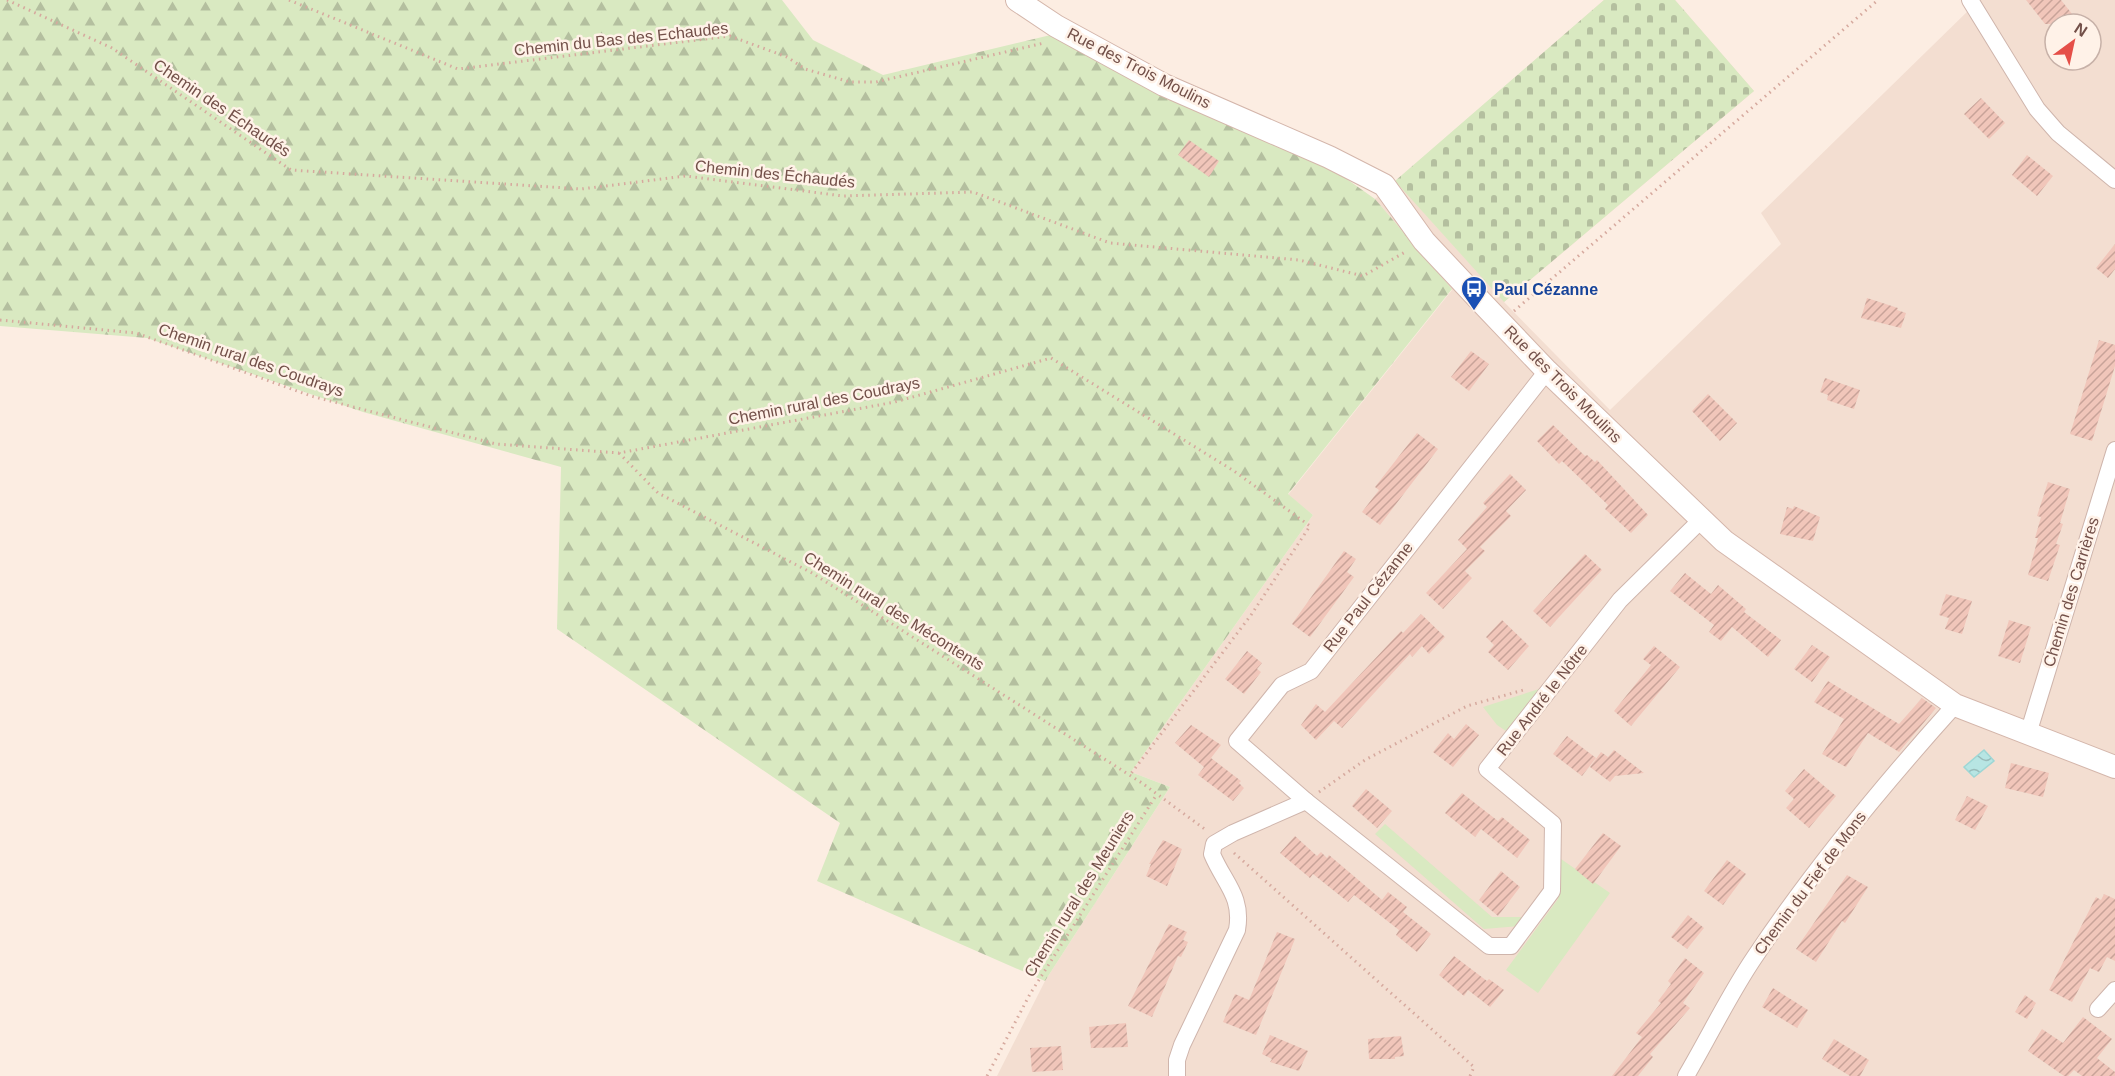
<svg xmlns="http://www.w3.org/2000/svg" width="2115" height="1076" viewBox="0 0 2115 1076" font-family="Helvetica,sans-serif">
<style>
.residential{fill:#f3ded1;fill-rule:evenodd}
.grass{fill:#d9e9c1}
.forest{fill:url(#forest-firs)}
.cemetery{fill:url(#cemetery-stones)}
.water{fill:url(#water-waves);stroke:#9ed7d5;stroke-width:1.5}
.building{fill:url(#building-hatch)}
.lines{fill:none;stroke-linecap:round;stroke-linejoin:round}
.street-casing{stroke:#cfb5ac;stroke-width:18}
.secondary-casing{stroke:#d4b6ab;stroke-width:24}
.path{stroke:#d6a99e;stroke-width:3;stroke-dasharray:1.5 4.5;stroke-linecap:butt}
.street{stroke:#fff;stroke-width:16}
.secondary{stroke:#fff;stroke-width:22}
.labels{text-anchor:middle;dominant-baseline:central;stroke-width:5;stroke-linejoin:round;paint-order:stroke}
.street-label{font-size:16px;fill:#735049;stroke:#fff2e8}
.transit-label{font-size:16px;font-weight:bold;fill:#164399;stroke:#fff2e8;text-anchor:start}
</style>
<defs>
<pattern id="forest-firs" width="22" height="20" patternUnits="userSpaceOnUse" patternTransform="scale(1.5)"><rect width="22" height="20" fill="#d9e9c1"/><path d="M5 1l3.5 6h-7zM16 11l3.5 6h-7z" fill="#b4bf9f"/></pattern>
<pattern id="cemetery-stones" width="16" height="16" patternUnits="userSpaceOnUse" patternTransform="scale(1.5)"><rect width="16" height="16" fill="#d9e9c1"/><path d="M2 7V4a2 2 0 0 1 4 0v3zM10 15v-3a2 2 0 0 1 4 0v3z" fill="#b4bf9f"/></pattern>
<pattern id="water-waves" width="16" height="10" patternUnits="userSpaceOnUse" patternTransform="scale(1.5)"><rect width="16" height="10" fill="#b7e5e3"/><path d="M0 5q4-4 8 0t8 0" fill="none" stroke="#99bcba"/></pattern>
<pattern id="building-hatch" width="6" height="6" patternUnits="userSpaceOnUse" patternTransform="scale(1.5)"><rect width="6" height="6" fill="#f1c6ba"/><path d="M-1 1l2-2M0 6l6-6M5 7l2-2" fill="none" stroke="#c8a399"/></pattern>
</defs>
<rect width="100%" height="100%" fill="#fcede2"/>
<path class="residential" d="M1604,0h71l79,91 -250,211 106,108 171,-166 -20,-31 211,-206 -2,-7h145v1076h-1118l48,-95 125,-194 -39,-15 182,-257 -25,-20 164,-205 -77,-91zM2055,24h36v36h-36z"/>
<g class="grass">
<path d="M1542,688l-33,45 -12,-8 -14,-18z"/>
<path d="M1385,824l107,93h33l-5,9 -36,3 -109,-95z"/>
<path d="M1561,859l49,34 -72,100 -32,-23 52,-71z"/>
</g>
<path class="forest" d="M0,0h782l31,40 70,35 193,-46 194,96 105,74 77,90 -164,205 25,21 -182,257 39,15 -125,194 -228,-100 23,-58 -283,-194 4,-162 -198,-55 -216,-74 -147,-12z"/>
<path class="cemetery" d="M1604,0h71l79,91 -250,211 -109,-121z"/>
<path class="water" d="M1984,750l10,11 -20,16 -10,-10z"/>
<g class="building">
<path d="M2026,0h35l19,24h-35z"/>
<path d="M1981,98l24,25 -16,16 -25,-25z"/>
<path d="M1189,140l30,21 -10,16 -31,-22z"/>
<path d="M2027,155l26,21 -16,20 -25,-21z"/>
<path d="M2115,244v25l-7,9 -12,-10z"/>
<path d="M1867,298l31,10 -1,2 9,3 -5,15 -40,-10z"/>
<path d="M2099,340l16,5v21l-23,75 -22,-7z"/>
<path d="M1471,351l18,13 -20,27 -18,-14z"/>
<path d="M1825,378l35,12 -6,19 -27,-9 1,-5 -8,-3z"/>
<path d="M1708,394l29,29 -17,18 -28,-30z"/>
<path d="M1553,425l32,31 2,-1 8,7 2,-2 51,55 -17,18 -26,-24 3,-4 -46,-44 -3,3 -22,-23z"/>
<path d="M1417,433l21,16 -58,76 -18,-13 17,-22 -4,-3z"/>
<path d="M1510,474l16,16 -20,21 5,5 -31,31 5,4 -20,20 7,7 -29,31 -17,-16 41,-44 -9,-9 29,-33 -4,-4z"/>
<path d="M2048,482l22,7 -10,34 3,1 -7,20 4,1 -12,36 -20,-6 10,-37h-3l6,-21 -4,-1z"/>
<path d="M1794,506l26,11 -7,24 -33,-7 7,-27 6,2z"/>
<path d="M1344,551l12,8 -9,13 7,5 -44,60 -18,-13z"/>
<path d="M1585,554l17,16 -52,57 -17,-16z"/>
<path d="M1685,573l26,21 7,-9 28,24 -2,3 37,28 -13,17 -36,-30 -11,14 -12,-9 5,-7 -44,-34z"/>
<path d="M1946,594l26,7 -10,33 -17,-5 4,-11 -10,-3z"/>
<path d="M1421,614l24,23 -16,17 -7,-8 -10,11 -2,-3 -68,74 -8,-7 -18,19 -15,-15 15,-21 9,8 76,-81 2,2z"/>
<path d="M1502,620l27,26 -21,24 -20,-18 6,-7 -8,-8z"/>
<path d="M2009,620l22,7 -11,36 -22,-7z"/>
<path d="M1812,645l18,12 -18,25 -18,-13z"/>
<path d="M1654,646l26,21 -49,59 -17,-15 37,-46 -8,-6z"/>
<path d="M1247,651l15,12 -5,6 4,3 -17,22 -19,-15z"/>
<path d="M1828,681l71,43 23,-26 14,10 -37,44 -31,-19 -22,34 -24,-13 22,-35 -30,-17z"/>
<path d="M1466,724l13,11 -26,32 -20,-15 15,-19 6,6z"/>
<path d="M1191,725l30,20 -10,13 30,23 -2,2 5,5 -11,13 -35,-26 6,-8 -29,-24z"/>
<path d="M1567,736l29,22 -14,18 -29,-22z"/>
<path d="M1614,750l30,23 -29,3 -5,6 -20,-15 11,-15 7,5z"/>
<path d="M2011,763l38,10 -6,24 -38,-9z"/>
<path d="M1804,769l32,27 -27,32 -23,-20 8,-9 -9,-8z"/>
<path d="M1366,789l26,22 -15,17 -25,-22z"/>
<path d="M1462,793l36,28 4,-4 28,23 -13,18 -36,-29 -6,8 -30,-24z"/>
<path d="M1967,796l21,10 -13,24 -20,-10z"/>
<path d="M1603,833l18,13 -28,38 -18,-15z"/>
<path d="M1295,836l22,20 4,-4 6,6 2,-3 53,45 6,-8 19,15 -4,5 28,22 -14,18 -21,-17 3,-5 -45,-35 -6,7 -35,-28 -3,4 -30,-25z"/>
<path d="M1163,840l19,9 -15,37 -21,-10 5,-12h-2z"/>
<path d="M1727,860l19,14 -23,31 -19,-14z"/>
<path d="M1501,871l19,16 -22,29 -19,-16z"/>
<path d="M1847,875l21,12 -23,36 -3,-2 -26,41 -20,-13z"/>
<path d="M2104,894l11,5v62l-8,-4 -8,15 -9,-4 -18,34 -23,-12 47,-93 5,3z"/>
<path d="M1688,915l16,13 -17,21 -16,-12z"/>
<path d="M1169,924l18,8 -4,8 5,2 -7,15 -3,-1 -26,61 -24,-11z"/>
<path d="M1277,932l18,7 -39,96 -33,-13 12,-28 14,6z"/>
<path d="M1454,956l33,25 2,-2 15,11 -14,17 -22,-17 -4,6 -25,-21z"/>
<path d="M1685,958l19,15 -21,30 7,5 -40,46 3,3 -15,19h-26l30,-39 -6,-4 25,-30 -3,-2 13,-17 -3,-3z"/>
<path d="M1773,988l35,22 -11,18 -35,-21z"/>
<path d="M2025,995l11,8 -9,16 -12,-7z"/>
<path d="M2083,1017l29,22 -15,19 18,14v4h-33l-8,-6 -6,6h-4l-36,-25 14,-22 21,14z"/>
<path d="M1126,1023l2,24 -37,1 -2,-21z"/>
<path d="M1270,1035l38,16 -9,20 -29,-9 2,-3 -10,-5z"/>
<path d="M1401,1036l3,20 -9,1v2h-26l-1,-20z"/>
<path d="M1834,1039l35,21 -9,16h-10l-28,-17z"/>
<path d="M1061,1046l2,24 -31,2 -2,-24z"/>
</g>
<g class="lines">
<defs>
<g id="street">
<path d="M1970,0l67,109 21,24 57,47"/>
<path d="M1547,371l-236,300 -29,14 -45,56 69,60 183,145h22l41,-55 1,-67 -66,-55 133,-169 81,-80"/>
<path d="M2028,734l87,-284"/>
<path d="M2098,1009l17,-19"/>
<path d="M1177,1076v-16l5,-15 55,-115c6,-34 -13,-47 -25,-76l2,-10 19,-11 73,-32"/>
<path d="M1686,1076c23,-39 43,-81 68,-118 60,-90 129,-173 201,-253"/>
</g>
<path id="secondary" d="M1017,0l39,26 108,59 165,72 55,28 40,56 62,66 61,64 177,170 231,164 160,62"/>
</defs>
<use href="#street" class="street-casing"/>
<use href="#secondary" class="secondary-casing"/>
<g class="path">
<path d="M7,0l105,48 179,122 290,19 105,-13 157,20 130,-4 137,51 189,17 64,16 44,-25"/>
<path d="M289,0l169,69 272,-33 57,21 18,12 45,13h26l168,-39"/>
<path d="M1514,311l364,-311"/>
<path d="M0,320l136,13 175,63 185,48 123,9 276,-51 156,-44 183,113 76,55 -59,89 -121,160"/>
<path d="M619,453l39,40 154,80 330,210 64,47"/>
<path d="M1319,792l46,-32 102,-54 60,-17"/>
<path d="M1234,853l240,214 -4,9"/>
<path d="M987,1076l43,-82 127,-200"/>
</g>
<use href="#street" class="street"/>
<use href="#secondary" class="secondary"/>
</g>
<defs>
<symbol id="bus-pin" viewBox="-11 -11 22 30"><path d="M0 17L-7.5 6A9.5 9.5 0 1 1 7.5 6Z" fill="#1a4fb4" stroke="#fff2e8"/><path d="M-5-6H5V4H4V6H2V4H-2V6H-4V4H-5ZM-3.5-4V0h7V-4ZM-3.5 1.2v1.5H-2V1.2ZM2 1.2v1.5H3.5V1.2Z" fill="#fff"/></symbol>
</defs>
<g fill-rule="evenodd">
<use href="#bus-pin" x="1459" y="274" width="30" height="40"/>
</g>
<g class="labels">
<g class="street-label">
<text transform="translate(621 39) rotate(-6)">Chemin du Bas des Echaudes</text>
<text transform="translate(1139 68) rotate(27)">Rue des Trois Moulins</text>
<text transform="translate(222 108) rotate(34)">Chemin des Échaudés</text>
<text transform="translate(775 174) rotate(6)">Chemin des Échaudés</text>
<text transform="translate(251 360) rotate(19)">Chemin rural des Coudrays</text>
<text transform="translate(1563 384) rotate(45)">Rue des Trois Moulins</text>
<text transform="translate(824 401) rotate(-11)">Chemin rural des Coudrays</text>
<text transform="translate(2071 592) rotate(-73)">Chemin des Carrières</text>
<text transform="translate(1368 597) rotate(-52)">Rue Paul Cézanne</text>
<text transform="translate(894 611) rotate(32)">Chemin rural des Mécontents</text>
<text transform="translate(1542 700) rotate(-52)">Rue André le Nôtre</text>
<text transform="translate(1810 883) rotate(-53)">Chemin du Fief de Mons</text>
<text transform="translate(1079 894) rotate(-58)">Chemin rural des Meuniers</text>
</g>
<g class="transit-label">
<text x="1494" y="289">Paul Cézanne</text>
</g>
</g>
<g transform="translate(2073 42) rotate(33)"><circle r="28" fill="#fff2e8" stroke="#c7b1a8" stroke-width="1.5"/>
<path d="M0-4.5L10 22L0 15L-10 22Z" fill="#e54f48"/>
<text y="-9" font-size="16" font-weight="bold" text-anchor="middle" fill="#735049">N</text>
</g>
</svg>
